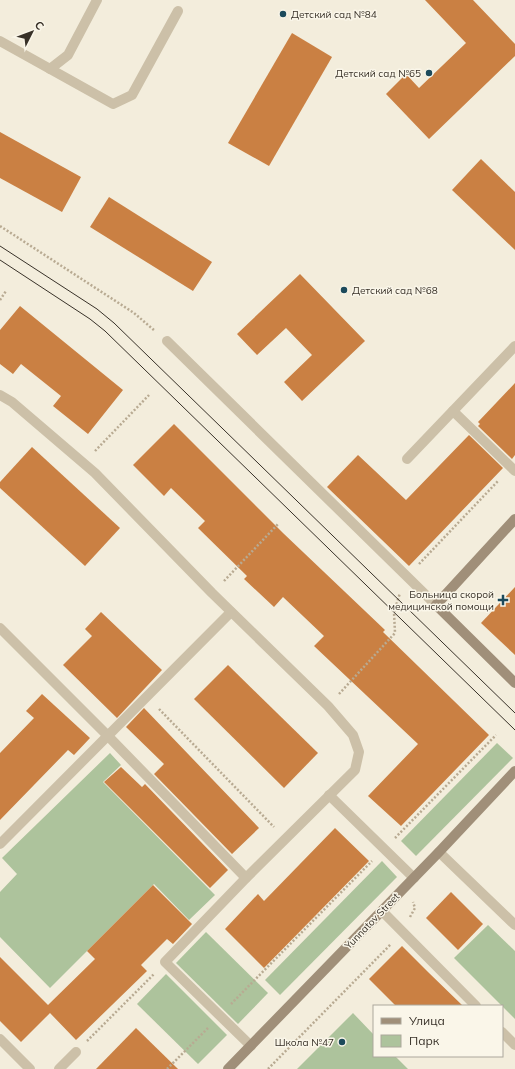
<svg xmlns="http://www.w3.org/2000/svg" width="515" height="1069" viewBox="0 0 515 1069" font-family="Mulish,sans-serif">
<style>
.green{fill:#adc39c}
.building{fill:#ca8043}
.lines{fill:none;stroke-linecap:round;stroke-linejoin:round}
.path{stroke:#b8aa92;stroke-width:2.5;stroke-dasharray:2 2;stroke-linecap:butt}
.lane{stroke:#ccc0a8;stroke-width:10}
.secondary{stroke:#a08f79;stroke-width:10}
.tram{stroke:#383128;stroke-width:1}
.poi-dot{fill:#1c4a5b;stroke:#faf6e9;stroke-width:1.5}
.labels{text-anchor:middle;dominant-baseline:central;stroke-width:3;stroke-linejoin:round;paint-order:stroke}
.poi-label{font-size:10px;fill:#383128;stroke:#faf6e9;text-anchor:end}
.street-label{font-size:10px;fill:#383128;stroke:#faf6e9}
</style>
<rect width="100%" height="100%" fill="#f3eddc"/>
<g class="green">
<path d="M497,743l16,15 -97,98 -15,-15z"/>
<path d="M110,753l11,12 -18,17 112,113 -26,25 -35,-36 -104,104 -50,-51v-45l17,-18 -15,-16z"/>
<path d="M382,861l15,16 -117,118 -15,-15z"/>
<path d="M488,925l27,26v68l-61,-61z"/>
<path d="M206,932l62,61 -30,31 -62,-61z"/>
<path d="M166,974l61,61 -29,29 -61,-60z"/>
<path d="M353,1013l21,22v21h21l13,13h-111z"/>
</g>
<g class="building">
<path d="M425,0h48l42,44v12l-86,83 -43,-45 20,-20 13,14 47,-45z"/>
<path d="M292,33l40,24 -63,109 -41,-23z"/>
<path d="M0,132l81,45 -19,35 -62,-34z"/>
<path d="M481,159l34,33v58l-63,-60z"/>
<path d="M109,197l103,65 -19,29 -103,-64z"/>
<path d="M300,274l65,67 -63,60 -18,-19 28,-27 -26,-27 -29,27 -20,-21z"/>
<path d="M20,306l103,84 -35,44 -35,-28 8,-10 -40,-32 -8,10 -13,-10v-34z"/>
<path d="M515,383v72l-3,4 -34,-33 2,-2 -2,-2z"/>
<path d="M174,424l109,109 102,97 -2,2 106,103 -88,91 -33,-30 50,-52 -104,-98 10,-10 -41,-39 -9,10 -30,-28 3,-3 -49,-48 7,-7 -34,-33 -7,8 -31,-31z"/>
<path d="M469,435l34,33 -94,98 -82,-79 31,-32 48,45z"/>
<path d="M32,447l88,81 -35,38 -85,-78v-6z"/>
<path d="M515,587v68l-34,-32z"/>
<path d="M101,612l61,58 -45,48 -54,-53 29,-29 -7,-7z"/>
<path d="M228,665l90,88 -34,35 -90,-89z"/>
<path d="M42,694l48,44 -16,17 -6,-5 -68,70v-67l34,-35 -8,-7z"/>
<path d="M144,708l115,120 -27,26 -78,-80 10,-10 -38,-37z"/>
<path d="M121,767l21,20 3,-3 83,86 -18,18 -106,-106z"/>
<path d="M335,828l34,33 -105,107 -39,-39 33,-35 6,7z"/>
<path d="M153,885l39,39 -19,20 -6,-5 -26,26 6,6 -71,69 -26,-27 -29,29 -21,-21v-64l48,48 47,-46 -8,-8z"/>
<path d="M451,892l32,32 -25,26 -32,-32z"/>
<path d="M402,946l26,26 35,34h-67l-27,-27z"/>
<path d="M136,1028l42,41h-82z"/>
</g>
<g class="lines">
<g class="path">
<path d="M0,226l134,87 21,18"/>
<path d="M0,300l6,-9"/>
<path d="M95,451l54,-56"/>
<path d="M419,564l80,-84"/>
<path d="M224,581l55,-58"/>
<path d="M339,694l56,-61 -1,-21 6,-19"/>
<path d="M159,709l115,118"/>
<path d="M395,838l101,-103"/>
<path d="M410,917l5,-9 -2,-6"/>
<path d="M231,1004l141,-143"/>
<path d="M87,1041l67,-67"/>
<path d="M167,1069l41,-41"/>
<path d="M268,1069l123,-125"/>
</g>
<g class="lane">
<path d="M0,41l113,63 19,-9 46,-84"/>
<path d="M50,69l18,-14 29,-55"/>
<path d="M167,341l269,264"/>
<path d="M0,395l12,7 83,71 117,120 116,113 25,29 6,17 -4,18 -109,108 -81,84 86,84"/>
<path d="M453,411l62,60"/>
<path d="M407,459l108,-113"/>
<path d="M0,628l108,108 138,142"/>
<path d="M329,795l85,83"/>
<path d="M0,844l231,-232"/>
<path d="M439,852l76,73"/>
<path d="M382,911l94,95"/>
<path d="M502,1032l13,13"/>
<path d="M0,1039l30,30"/>
<path d="M59,1069l17,-17"/>
</g>
<g class="secondary">
<path d="M515,519l-79,86 79,78"/>
<path d="M228,1069l211,-217 76,-81"/>
</g>
<g class="tram">
<path d="M0,246l97,63 17,14 401,390"/>
<path d="M0,260l90,59 15,12 410,399"/>
</g>
</g>
<g class="poi-dot">
<circle cx="283" cy="14" r="4"/>
<circle cx="429" cy="73" r="4"/>
<circle cx="344" cy="290" r="4"/>
<path d="M501 594h4v4h4v4h-4v4h-4v-4h-4v-4h4z"/>
<circle cx="342" cy="1042" r="4"/>
</g>
<g class="labels">
<g class="poi-label">
<text x="291" y="14" text-anchor="start">Детский сад №84</text>
<text x="421" y="73">Детский сад №65</text>
<text x="352" y="290" text-anchor="start">Детский сад №68</text>
<text x="494" y="594">Больница скорой<tspan x="494" dy="12">медицинской помощи</tspan></text>
<text x="334" y="1042">Школа №47</text>
</g>
<g class="street-label">
<text transform="translate(372 921) rotate(-46)">Yunnatov Street</text>
</g>
</g>
<rect x="373" y="1005" width="130" height="52" fill="#faf6e9" stroke="#aca79c"/>
<rect x="381" y="1018" width="20" height="6" fill="#a08f79" stroke="#aca79c"/>
<text x="409" y="1025" font-size="12" fill="#383128">Улица</text>
<rect x="381" y="1035" width="20" height="12" fill="#adc39c" stroke="#aca79c"/>
<text x="409" y="1045" font-size="12" fill="#383128">Парк</text>
<g transform="translate(32 32) rotate(48)" stroke="#faf6e9" stroke-width="3" paint-order="stroke">
<path d="M0-3L7 15L0 10L-7 15Z" fill="#383128"/>
<text y="-6" font-size="11" font-weight="bold" text-anchor="middle" fill="#383128">С</text>
</g>
</svg>
